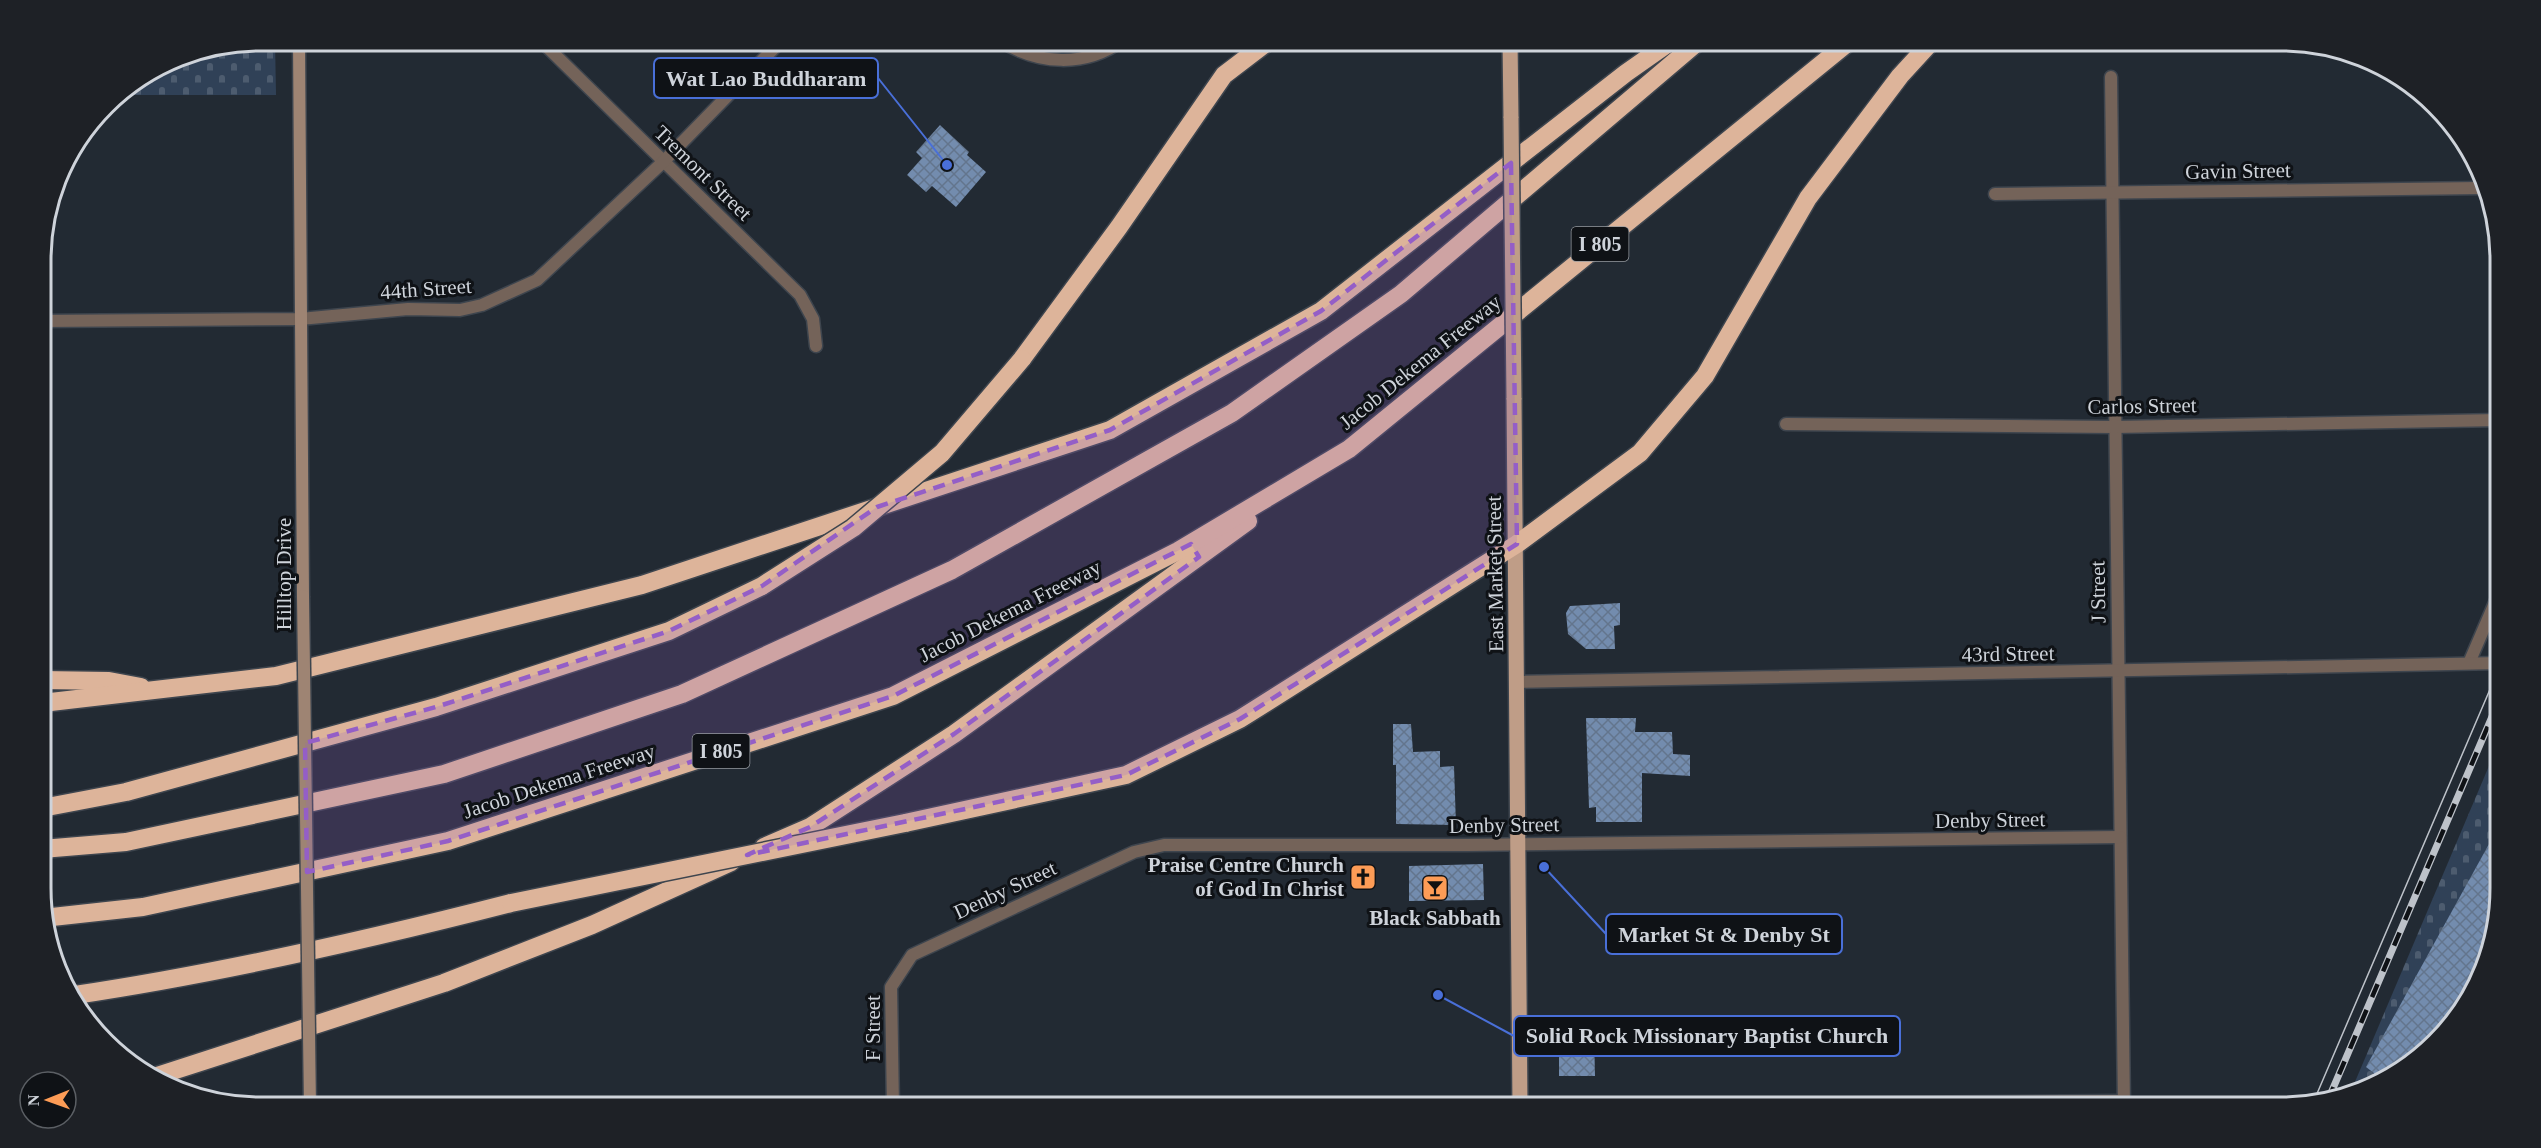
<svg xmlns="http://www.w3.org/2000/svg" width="2541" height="1148" viewBox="0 0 2541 1148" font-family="Georgia,serif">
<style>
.cemetery{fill:url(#cemetery-stones)}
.building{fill:url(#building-cross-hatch)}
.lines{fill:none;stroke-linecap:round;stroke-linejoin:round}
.street-casing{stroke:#3e454e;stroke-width:15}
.secondary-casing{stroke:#3e454e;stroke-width:15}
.primary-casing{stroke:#3e454e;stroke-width:18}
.highway-casing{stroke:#3e454e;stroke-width:21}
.street{stroke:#746359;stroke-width:12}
.secondary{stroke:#9e8473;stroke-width:12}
.primary{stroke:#bf9d87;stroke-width:15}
.highway{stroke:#ddb49a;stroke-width:18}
.tram{stroke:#bdc2c9;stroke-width:1.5}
.rail-casing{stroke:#bdc2c9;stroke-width:7}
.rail{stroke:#0f1216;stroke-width:4.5;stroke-dasharray:14;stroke-linecap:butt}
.secondary-bridge-casing{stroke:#3e454e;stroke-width:15;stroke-linecap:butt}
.primary-bridge-casing{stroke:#3e454e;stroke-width:18;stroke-linecap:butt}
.highway-bridge-casing{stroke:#3e454e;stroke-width:21;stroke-linecap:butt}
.secondary-bridge{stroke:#9e8473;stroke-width:12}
.primary-bridge{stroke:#bf9d87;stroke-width:15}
.highway-bridge{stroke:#ddb49a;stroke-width:18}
.marked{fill:#945ec7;fill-opacity:0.2;stroke:#945ec7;stroke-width:4.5;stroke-dasharray:12 8;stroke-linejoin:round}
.labels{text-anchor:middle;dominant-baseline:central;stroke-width:6;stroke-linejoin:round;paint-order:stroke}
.shield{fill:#0f1216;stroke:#95999f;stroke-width:1.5}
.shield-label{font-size:20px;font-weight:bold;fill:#ced3da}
.street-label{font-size:21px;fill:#ced3da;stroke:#0f1216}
.poi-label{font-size:21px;font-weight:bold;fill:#ced3da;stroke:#0f1216;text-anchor:end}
.rim{fill:none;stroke:#ced3da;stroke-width:3}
.leader{fill:none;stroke:#496fd8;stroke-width:2}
.callout-dot{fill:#496fd8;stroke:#0f1216;stroke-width:2}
.callout{fill:#0f1216;stroke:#496fd8;stroke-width:2}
.callout-label{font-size:22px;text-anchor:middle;font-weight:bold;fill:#ced3da}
</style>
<defs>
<pattern id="cemetery-stones" width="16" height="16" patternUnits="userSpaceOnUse" patternTransform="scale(1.5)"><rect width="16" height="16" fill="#304157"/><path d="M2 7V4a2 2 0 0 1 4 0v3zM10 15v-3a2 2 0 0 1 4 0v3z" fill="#4d5c6f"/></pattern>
<pattern id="building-cross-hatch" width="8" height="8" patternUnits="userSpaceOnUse" patternTransform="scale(1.5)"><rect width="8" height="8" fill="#738cae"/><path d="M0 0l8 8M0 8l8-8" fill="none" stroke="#63758d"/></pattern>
</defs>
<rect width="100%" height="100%" fill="#222a33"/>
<g class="cemetery">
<path d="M260,41h15l1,54h-161l61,-38z"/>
<path d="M2500,740v148l-16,84 -29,50 -52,48 -54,26z"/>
</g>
<g class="building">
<path d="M940,125l29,27 -2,3 19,17 -30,35 -24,-21 -6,6 -19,-17 15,-17 -6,-6z"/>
<path d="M1620,603v22l-6,1 1,23h-29l-18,-15 -2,-21 4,-7z"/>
<path d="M1586,718h50l-1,14h37l1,22 17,1v21l-48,-3v49h-46v-15l-7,1z"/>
<path d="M1393,724h18l2,28 27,-1v16l14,-1 2,59 -60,-1v-59h-3z"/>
<path d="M2500,824v64l-16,84 -29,50 -52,48 -20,10 -17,-13z"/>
<path d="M1483,864l1,36 -75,1v-35z"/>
<path d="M1594,1034l1,42h-36v-41z"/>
</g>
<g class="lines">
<defs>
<g id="street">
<path d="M540,40l260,255 13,24 3,27"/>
<path d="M999,40c39,25 86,28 124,0"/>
<path d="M2111,77l13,1030"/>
<path d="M1995,194l485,-6"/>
<path d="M41,321l259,-2 108,-10 52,1 22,-5 55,-25 126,-118 119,-122"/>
<path d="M1786,424l329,3 384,-7"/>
<path d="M2469,663l31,-72"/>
<path d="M1517,682l983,-19"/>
<path d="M893,1107l-2,-120 21,-32 222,-103 30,-7h303l653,-8"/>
<path d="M1441,1107l683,-6"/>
</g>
<path id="secondary" d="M299,40l4,556"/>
<g id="primary">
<path d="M1510,40l1,78"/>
<path d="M1514,398l6,709"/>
</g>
<g id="highway">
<path d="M1022,359l97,-132 105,-152 46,-35"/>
<path d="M42,680l67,1 32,6"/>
<path d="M42,703l234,-27 366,-91 468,-155 211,-119 305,-238 47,-33"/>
<path d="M42,808l84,-16 310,-85 233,-76 93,-45"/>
<path d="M905,823l221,-48 114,-56 277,-175 123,-91 65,-77 103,-178 92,-122 33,-36"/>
<path d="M764,847l46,-20 144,-93 294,-213"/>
<path d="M42,849l84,-7 318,-68 238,-80 270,-124 280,-157 169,-119 299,-254"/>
<path d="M43,918l100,-11 305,-66 445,-145 285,-145 171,-102 502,-409"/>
<path d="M75,995c147,-22 292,-55 436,-92"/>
<path d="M157,1076l287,-93 148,-58 139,-63"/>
</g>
</defs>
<use href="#street" class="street-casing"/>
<use href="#secondary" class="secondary-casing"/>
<use href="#primary" class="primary-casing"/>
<use href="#highway" class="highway-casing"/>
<use href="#street" class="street"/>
<use href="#secondary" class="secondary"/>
<use href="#primary" class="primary"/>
<use href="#highway" class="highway"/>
<path class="tram" d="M2313,1103l187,-437"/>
<defs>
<path id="rail" d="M2328,1100l172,-402"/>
</defs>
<use href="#rail" class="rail-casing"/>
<use href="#rail" class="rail"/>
<defs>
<path id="secondary-bridge" d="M303,596l7,511"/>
<path id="primary-bridge" d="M1511,118l3,280"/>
<g id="highway-bridge">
<path d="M762,586l91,-58 89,-75 80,-94"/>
<path d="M511,903l394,-80"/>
</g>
</defs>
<use href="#secondary-bridge" class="secondary-bridge-casing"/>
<use href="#primary-bridge" class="primary-bridge-casing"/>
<use href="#highway-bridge" class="highway-bridge-casing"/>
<use href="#secondary-bridge" class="secondary-bridge"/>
<use href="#primary-bridge" class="primary-bridge"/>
<use href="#highway-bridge" class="highway-bridge"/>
</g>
<path class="marked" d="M1511,163l6,381 -277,175 -114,56 -379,80 63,-28 144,-93 245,-177 -8,-13 -298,152 -445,145 -141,31 -2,-129 131,-36 233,-76 93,-45 115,-79 233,-77 211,-119z"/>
<defs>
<symbol id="church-square" viewBox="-11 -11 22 22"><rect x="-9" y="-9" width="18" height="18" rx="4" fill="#fd9c56" stroke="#0f1216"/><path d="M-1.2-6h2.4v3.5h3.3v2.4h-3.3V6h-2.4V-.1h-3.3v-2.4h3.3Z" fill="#111"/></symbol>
<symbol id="bar-square" viewBox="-11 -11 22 22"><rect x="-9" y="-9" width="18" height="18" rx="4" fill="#fd9c56" stroke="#0f1216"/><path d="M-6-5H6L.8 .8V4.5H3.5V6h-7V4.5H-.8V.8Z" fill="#111"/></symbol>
</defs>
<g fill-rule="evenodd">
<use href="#church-square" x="1348" y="862" width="30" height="30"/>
<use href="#bar-square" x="1420" y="873" width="30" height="30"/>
</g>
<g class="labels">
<g class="shield">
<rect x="1571.5" y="227" width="57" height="34" rx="4.5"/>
<rect x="692.5" y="734" width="57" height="34" rx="4.5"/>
</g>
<g class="shield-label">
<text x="1600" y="244">I 805</text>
<text x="721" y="751">I 805</text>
</g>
<g class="street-label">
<text transform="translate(2238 171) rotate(-1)">Gavin Street</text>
<text transform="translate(703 173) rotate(44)">Tremont Street</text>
<text transform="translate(426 289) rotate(-4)">44th Street</text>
<text transform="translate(1420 362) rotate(-39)">Jacob Dekema Freeway</text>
<text transform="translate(2142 406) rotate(-1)">Carlos Street</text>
<text transform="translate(284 574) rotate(-90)">Hilltop Drive</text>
<text transform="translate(1495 574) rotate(-91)">East Market Street</text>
<text transform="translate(2098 592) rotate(-91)">J Street</text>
<text transform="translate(1010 611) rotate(-27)">Jacob Dekema Freeway</text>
<text transform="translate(2008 654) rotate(-1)">43rd Street</text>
<text transform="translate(559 781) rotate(-18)">Jacob Dekema Freeway</text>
<text transform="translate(1990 820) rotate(-1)">Denby Street</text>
<text transform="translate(1504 825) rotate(-1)">Denby Street</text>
<text transform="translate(1005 890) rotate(-25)">Denby Street</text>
<text transform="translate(873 1028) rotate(-90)">F Street</text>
</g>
<g class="poi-label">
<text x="1344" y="865">Praise Centre Church<tspan x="1344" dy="24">of God In Christ</tspan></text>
<text x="1435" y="918" text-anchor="middle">Black Sabbath</text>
</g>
</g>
<path d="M0 0H2541V1148H0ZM260 51H2281A209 209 0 0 1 2490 260V888A209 209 0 0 1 2281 1097H260A209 209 0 0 1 51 888V260A209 209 0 0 1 260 51Z" fill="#1e2126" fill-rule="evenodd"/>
<path class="rim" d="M260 51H2281A209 209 0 0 1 2490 260V888A209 209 0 0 1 2281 1097H260A209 209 0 0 1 51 888V260A209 209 0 0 1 260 51Z"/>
<path class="leader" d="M947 165L878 78M1544 867L1606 934M1438 995L1514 1036"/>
<g class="callout-dot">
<circle cx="947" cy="165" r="6"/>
<circle cx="1544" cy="867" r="6"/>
<circle cx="1438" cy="995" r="6"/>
</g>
<g class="callout">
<rect x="654" y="58" width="224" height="40" rx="6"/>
<rect x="1606" y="914" width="236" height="40" rx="6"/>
<rect x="1514" y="1016" width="386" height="40" rx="6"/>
</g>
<g class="callout-label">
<text x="766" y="86">Wat Lao Buddharam</text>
<text x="1724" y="942">Market St &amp; Denby St</text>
<text x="1707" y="1043">Solid Rock Missionary Baptist Church</text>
</g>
<g transform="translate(48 1100) rotate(269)"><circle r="28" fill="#0f1216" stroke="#5b5f64" stroke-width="1.5"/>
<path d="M0-4.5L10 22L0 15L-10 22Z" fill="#fd9c56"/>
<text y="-9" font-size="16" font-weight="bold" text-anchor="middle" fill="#ced3da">N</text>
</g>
</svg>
